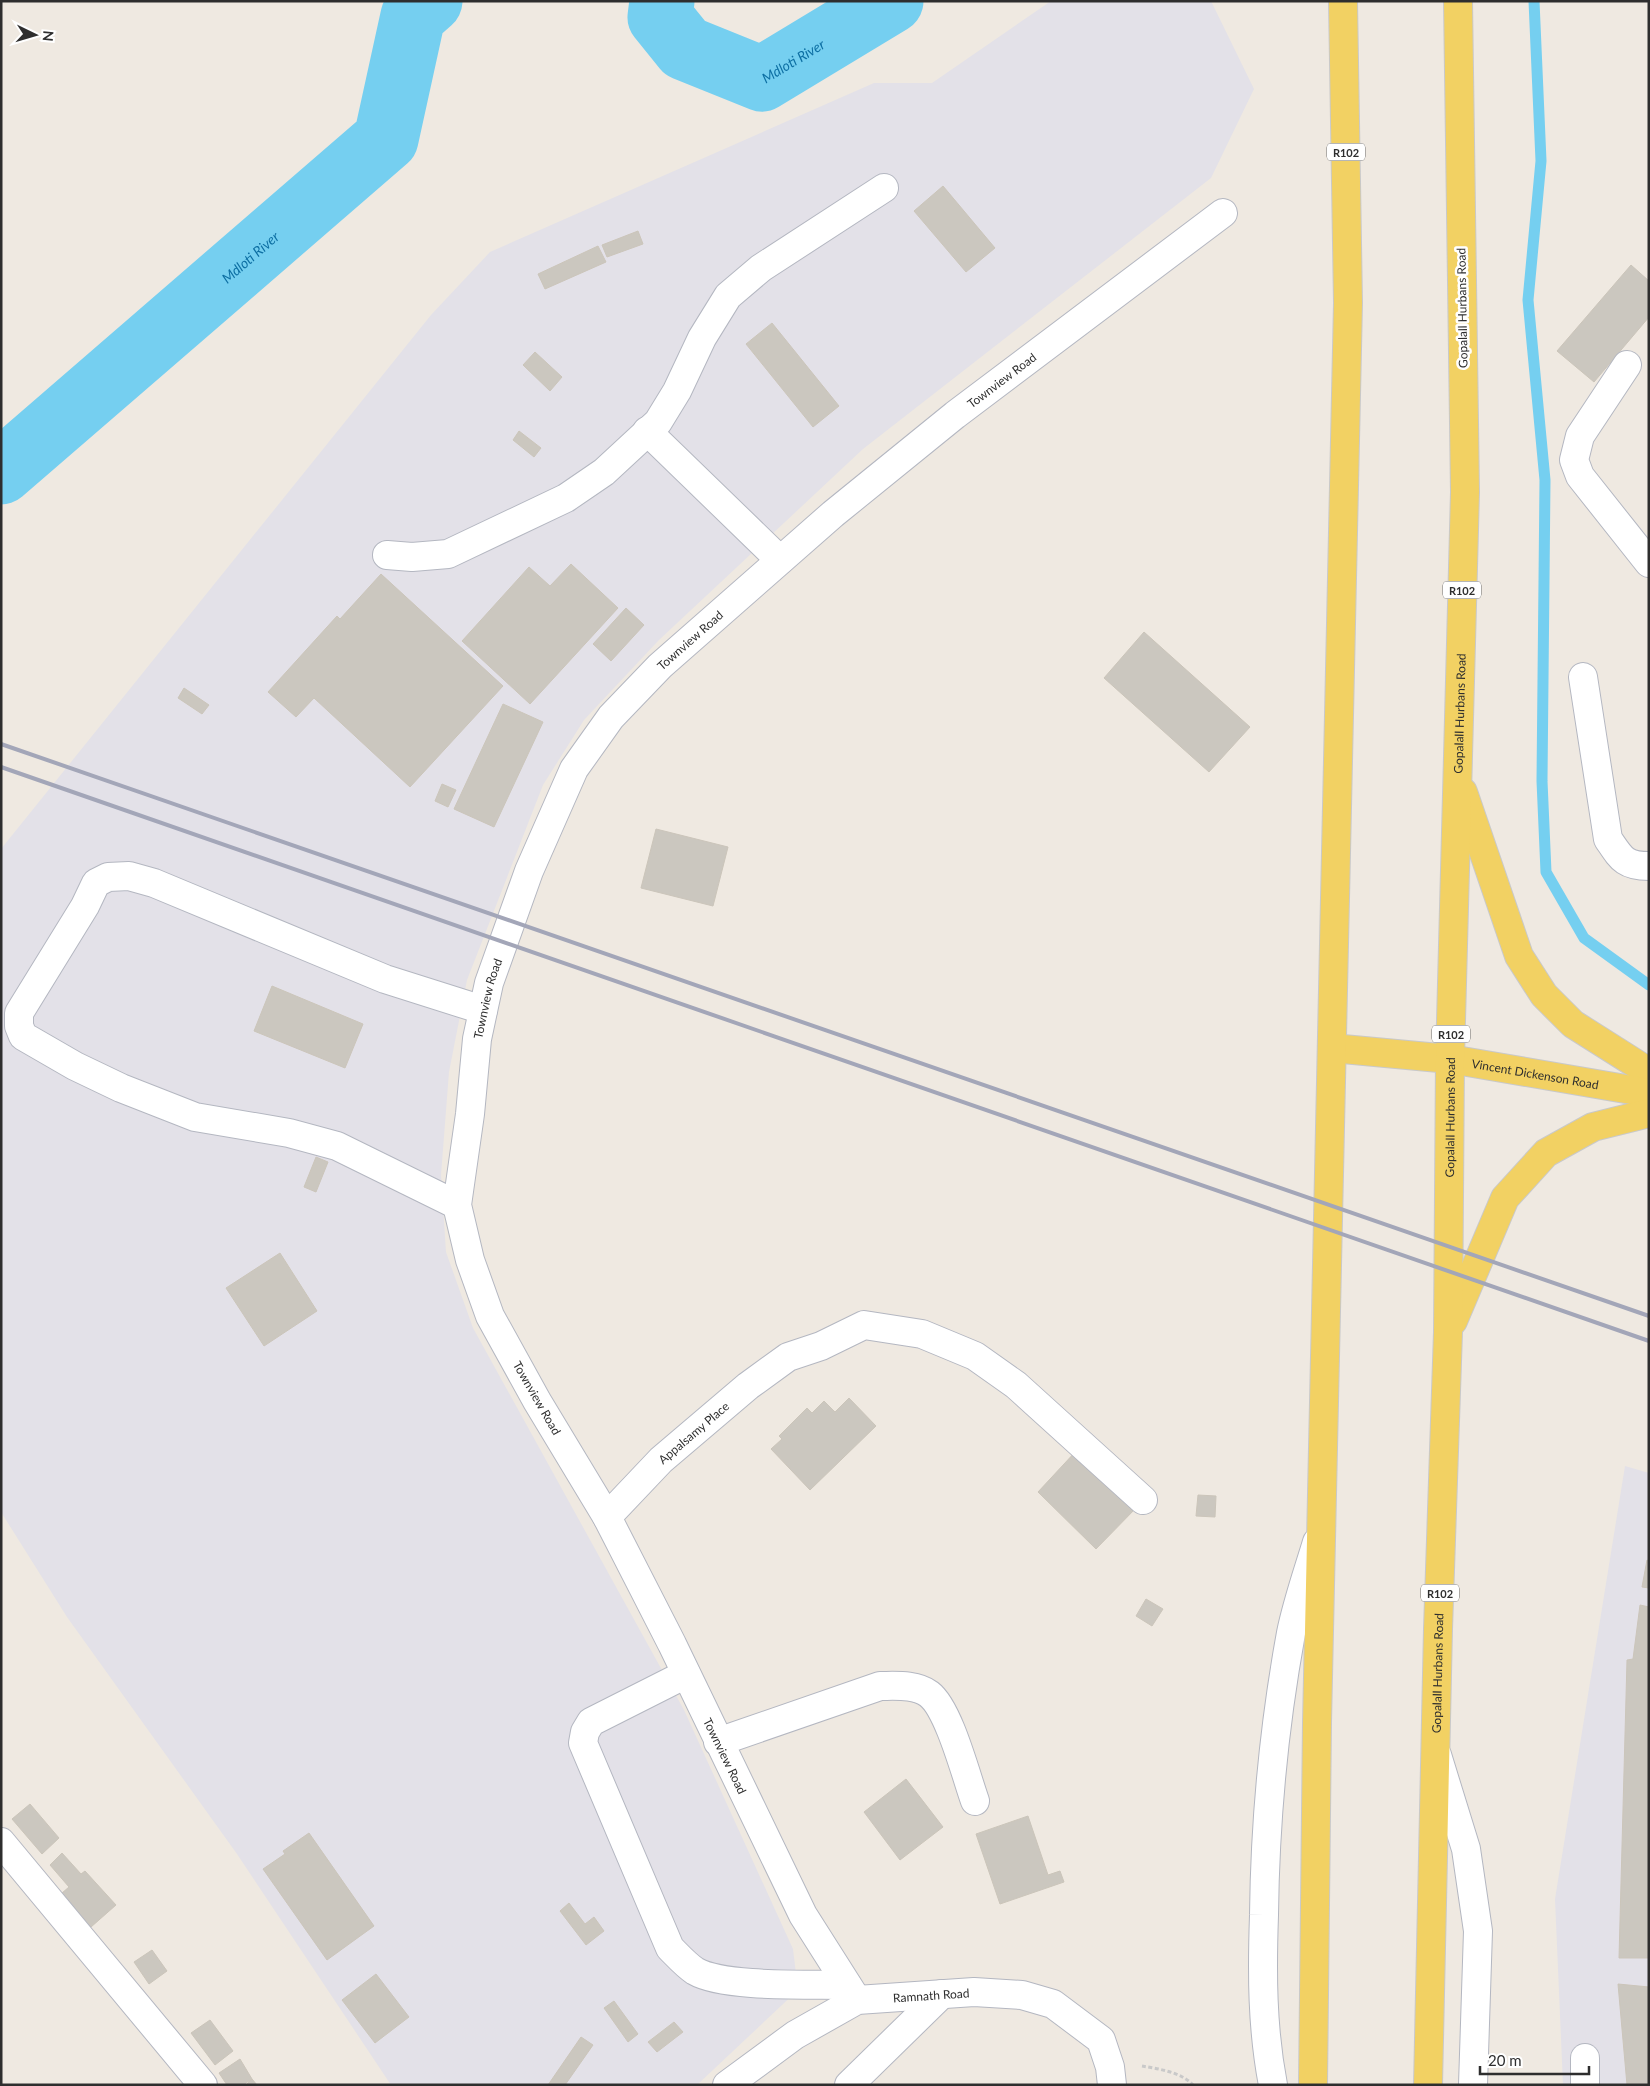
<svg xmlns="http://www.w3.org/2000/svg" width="1650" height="2086" viewBox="0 0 1650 2086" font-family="Lato,sans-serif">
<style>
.industrial{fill:#e3e1e8}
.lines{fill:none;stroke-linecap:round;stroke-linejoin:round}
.stream{stroke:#75cff0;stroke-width:11}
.river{stroke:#75cff0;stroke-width:65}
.building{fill:#cbc7bf;stroke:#cbc5ba}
.minor-casing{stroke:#b4b7c1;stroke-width:30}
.major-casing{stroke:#c9c9c9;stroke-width:30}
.path{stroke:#c9c9c9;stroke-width:3;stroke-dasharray:4 2.5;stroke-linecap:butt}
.minor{stroke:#fff;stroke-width:28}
.major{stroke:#f2d163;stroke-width:28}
.rail{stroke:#a3a6b8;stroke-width:4}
.labels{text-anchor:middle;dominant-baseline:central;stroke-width:5;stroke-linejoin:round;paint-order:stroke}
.shield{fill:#fff;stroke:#6d6d6d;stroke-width:1}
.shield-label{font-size:11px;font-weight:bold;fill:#2e2e2e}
.street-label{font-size:12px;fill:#2e2e2e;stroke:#fff}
.water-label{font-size:14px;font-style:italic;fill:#0d6fa3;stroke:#fff}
</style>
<rect width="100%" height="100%" fill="#efe9e1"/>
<g class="industrial">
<path d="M1051,1h160l43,88 -43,89 -348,271 -204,191 -75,80 -41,65 -76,195 -18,92 -8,103 5,77 27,76 211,382 109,239 5,41 -101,95h-306l-154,-231 -170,-237 -66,-105v-663l430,-534 59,-63 384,-169h58z"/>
<path d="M1625,1466l24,7v612h-86l-8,-186z"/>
</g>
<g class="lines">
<path class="stream" d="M1534,1l7,160 -13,139 17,180 -3,301 4,91 38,66 65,47"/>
<g class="river">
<path id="s1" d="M662,1l-2,16 25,31 77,31 129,-78"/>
<path id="s2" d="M1,472l385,-333 27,-123 17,-15"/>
</g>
</g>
<g class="building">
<path d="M943,186l52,62 -29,24 -52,-61z"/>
<path d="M638,231l5,13 -36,13 -5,-12z"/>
<path d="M598,246l8,16 -61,27 -7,-15z"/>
<path d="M1631,265l18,16v36l-55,65 -37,-31z"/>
<path d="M772,323l67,83 -26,21 -67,-83z"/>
<path d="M535,352l27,25 -12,14 -27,-26z"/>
<path d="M519,431l22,17 -7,9 -21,-17z"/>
<path d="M571,564l47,44 -88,96 -68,-63 67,-74 21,19z"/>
<path d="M381,574l122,112 -93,101 -96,-89 -18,19 -28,-25 69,-76 3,3z"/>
<path d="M626,608l18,17 -33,36 -18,-17z"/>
<path d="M1144,632l106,95 -41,45 -105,-94z"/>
<path d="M184,688l25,17 -7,9 -24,-16z"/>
<path d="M503,704l40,18 -49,105 -40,-18z"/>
<path d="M442,784l14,6 -8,17 -13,-6z"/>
<path d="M656,829l72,18 -15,59 -72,-18z"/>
<path d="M272,986l91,38 -18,44 -91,-37z"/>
<path d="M316,1157l12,5 -12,30 -12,-5z"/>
<path d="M280,1253l37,58 -53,35 -38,-58z"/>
<path d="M849,1398l27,28 -66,64 -39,-41 11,-10 -3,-3 28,-28 5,5 12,-12 11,11z"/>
<path d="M1077,1450l59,58 -40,41 -58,-57z"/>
<path d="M1198,1495l18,1 -1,21 -19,-1z"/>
<path d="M1647,1560l2,1v27l-7,-1z"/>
<path d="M1146,1599l17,10 -11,17 -16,-10z"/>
<path d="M1640,1605l9,2v351h-30l8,-298 6,-1z"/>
<path d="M906,1779l37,48 -43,33 -36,-48z"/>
<path d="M30,1804l29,34 -17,16 -30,-35z"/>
<path d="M1028,1816l20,59 12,-4 4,11 -64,22 -24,-70z"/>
<path d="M309,1833l65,93 -47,34 -64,-91 22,-15 -2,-3z"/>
<path d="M62,1853l19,21 4,-3 31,34 -25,22 -29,-34 7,-6 -19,-22z"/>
<path d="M569,1903l16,21 9,-7 10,14 -18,14 -26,-34z"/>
<path d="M152,1950l15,21 -18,13 -15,-22z"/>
<path d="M376,1974l33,43 -34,26 -33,-43z"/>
<path d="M1618,1984l31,3v98h-22z"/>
<path d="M614,2001l24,33 -10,8 -24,-34z"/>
<path d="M210,2020l23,31 -18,14 -24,-32z"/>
<path d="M674,2022l9,10 -26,20 -9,-10z"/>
<path d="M581,2037l12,8 -28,40h-17z"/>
<path d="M240,2059l12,20 -9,6h-16l-8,-12z"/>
<path d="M252,2079l5,6h-11z"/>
</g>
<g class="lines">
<defs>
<g id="minor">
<path d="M1627,365l-47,71 -6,24 6,16 69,87"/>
<path d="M647,431l133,129"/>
<path d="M387,555l25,2 36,-3 118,-56 38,-26 54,-50 19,-31 25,-53 26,-42 33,-28 123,-80"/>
<path d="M1583,677l25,162c13,19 16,27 41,27"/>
<path d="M457,1205l-120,-59 -48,-13 -94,-16 -74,-29 -46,-22 -52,-30 -4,-10v-13l66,-107 11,-23 12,-6 21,-1 25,7 231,96 98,31"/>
<path id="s3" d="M607,1517l54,-57 87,-74 40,-29 33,-11 43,-21 58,9 53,22 41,29 127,115"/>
<path d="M686,1674l-95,48 -6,10 -2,11 87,205c8,8 16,17 25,23 29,17 117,13 152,14"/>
<path d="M718,1742l162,-56c15,0 36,-2 49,8 20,15 37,82 46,107"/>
<path d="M1437,1755l29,94 12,82 -5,154"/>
<path d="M1,1842l202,243"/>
<path id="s4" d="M857,2000l-54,-85 -131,-271 -65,-127 -70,-116 -47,-85 -20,-56 -13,-55 13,-91 7,-75 12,-56 40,-112 45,-102 37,-52 49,-51 173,-152 122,-99 268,-202"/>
<path id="s5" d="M727,2085l68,-50 62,-35 117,-8 48,3 31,9 48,36 9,27 2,18"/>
<path d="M849,2085l93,-91"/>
<path d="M1273,2085c-11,-57 -11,-112 -9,-170 1,-93 10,-189 27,-282 6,-30 17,-61 26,-91"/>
<path d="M1585,2085v-27"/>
</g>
<g id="major">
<path d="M1463,792l56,164 25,39 29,29 76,48"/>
<path id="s6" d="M1332,1048l118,11 199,34"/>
<path d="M1453,1321l52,-123 41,-45 47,-26 56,-14"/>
<path d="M1313,2085l4,-362 31,-1420 -5,-302"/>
<path id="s7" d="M1428,2085l10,-456 10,-297 2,-273 15,-567 -7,-491"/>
</g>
</defs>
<use href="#minor" class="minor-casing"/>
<use href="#major" class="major-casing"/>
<path class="path" d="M1142,2066c17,3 39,6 51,19"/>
<use href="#minor" class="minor"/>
<use href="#major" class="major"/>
<g class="rail">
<path d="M1,744l1648,572"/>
<path d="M1,767l1648,574"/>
</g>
</g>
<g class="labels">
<g class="shield">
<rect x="1327" y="143.5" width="38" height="17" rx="4"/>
<rect x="1443" y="581.5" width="38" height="17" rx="4"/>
<rect x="1432" y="1025.5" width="38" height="17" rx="4"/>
<rect x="1421" y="1584.5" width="38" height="17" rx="4"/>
</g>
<g class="shield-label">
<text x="1346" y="152">R102</text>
<text x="1462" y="590">R102</text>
<text x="1451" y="1034">R102</text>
<text x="1440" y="1593">R102</text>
</g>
<g class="street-label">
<text transform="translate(1462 308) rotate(-91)">Gopalall Hurbans Road</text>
<text stroke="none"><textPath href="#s4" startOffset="1928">Townview Road</textPath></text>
<text stroke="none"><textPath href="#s4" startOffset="1522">Townview Road</textPath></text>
<text stroke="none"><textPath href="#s7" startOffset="1372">Gopalall Hurbans Road</textPath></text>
<text stroke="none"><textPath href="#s4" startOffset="1102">Townview Road</textPath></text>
<text stroke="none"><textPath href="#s6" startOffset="205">Vincent Dickenson Road</textPath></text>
<text stroke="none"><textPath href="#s7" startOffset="968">Gopalall Hurbans Road</textPath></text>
<text transform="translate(537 1398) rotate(60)">Townview Road</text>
<text stroke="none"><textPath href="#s3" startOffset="121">Appalsamy Place</textPath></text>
<text stroke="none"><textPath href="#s7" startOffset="412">Gopalall Hurbans Road</textPath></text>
<text transform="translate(725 1756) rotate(64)">Townview Road</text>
<text stroke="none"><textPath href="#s5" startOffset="230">Ramnath Road</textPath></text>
</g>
<g class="water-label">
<text stroke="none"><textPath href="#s1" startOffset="175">Mdloti River</textPath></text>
<text stroke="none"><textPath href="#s2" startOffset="329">Mdloti River</textPath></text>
</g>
</g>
<rect width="1650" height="2086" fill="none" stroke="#2e2e2e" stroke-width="5"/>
<g transform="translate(35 35) rotate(95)" stroke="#ffffff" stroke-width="4" paint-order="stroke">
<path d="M0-4L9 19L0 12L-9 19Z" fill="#2e2e2e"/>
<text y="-8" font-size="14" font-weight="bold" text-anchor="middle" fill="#2e2e2e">N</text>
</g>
<path d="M1480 2066v8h109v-8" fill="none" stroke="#2e2e2e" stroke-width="2.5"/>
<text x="1488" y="2066" font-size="15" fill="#2e2e2e" stroke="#ffffff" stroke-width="4" paint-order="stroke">20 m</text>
</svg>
